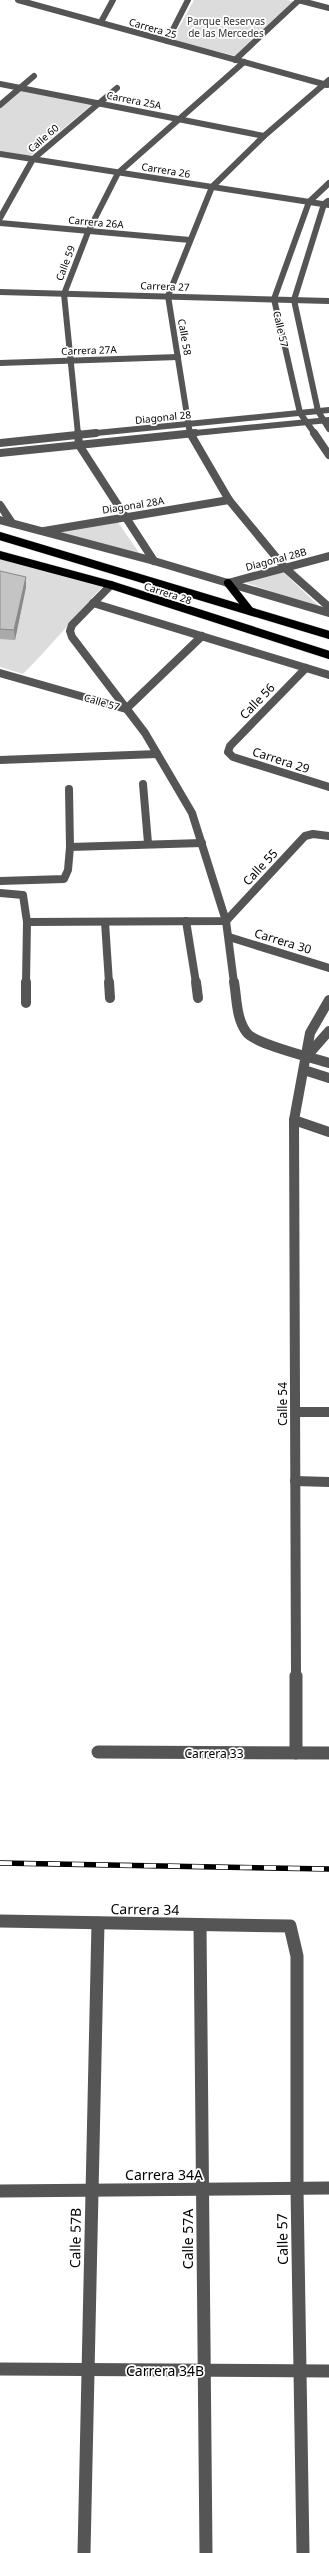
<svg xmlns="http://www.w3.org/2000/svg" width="329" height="2553" viewBox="0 0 329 2553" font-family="'Noto Sans',sans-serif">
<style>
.green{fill:#dcdcdc}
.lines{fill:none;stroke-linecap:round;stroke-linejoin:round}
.major-casing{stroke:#dbdbdb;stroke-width:9}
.minor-far3{stroke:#555;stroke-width:6}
.minor-far2{stroke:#555;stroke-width:8}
.minor-far1{stroke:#555;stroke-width:10}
.minor{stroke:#555;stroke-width:13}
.major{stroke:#000;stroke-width:8}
.rail-casing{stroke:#000;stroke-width:5.5}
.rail{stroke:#fff;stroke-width:4;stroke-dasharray:12;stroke-linecap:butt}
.wall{fill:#a9a9a9}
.shaded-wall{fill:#898989}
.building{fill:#c4c4c4;stroke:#898989}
.labels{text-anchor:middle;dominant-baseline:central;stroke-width:3.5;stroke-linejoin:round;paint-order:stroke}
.far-park-label{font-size:10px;fill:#333;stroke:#fff}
.far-street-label{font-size:10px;fill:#000;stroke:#fff}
.street-label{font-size:12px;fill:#000;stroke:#fff}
.near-street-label{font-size:14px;fill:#000;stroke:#fff}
</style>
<rect width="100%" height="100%" fill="#fff"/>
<g class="green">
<path d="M194,0h93l9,2 -61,54 -63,-16z"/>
<path d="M20,90l74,13 -65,54 -29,-5v-44z"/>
<path d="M117,521l23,33 -81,-22z"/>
<path d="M0,559l102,28c-27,29 -51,59 -79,87l-23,-7z"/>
<path d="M283,572l39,37 -78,-27z"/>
</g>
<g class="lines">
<defs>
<g id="major">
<path d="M0,536l329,99"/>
<path d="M0,555l111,30 218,70"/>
<path d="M228,583l22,28"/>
</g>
</defs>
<use href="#major" class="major-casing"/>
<g class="minor-far3">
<path d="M18,0l309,85"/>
<path d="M298,0l31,8"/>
<path d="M101,22l12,-22"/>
<path d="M167,41l21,-41"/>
<path d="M235,60l64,-60"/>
<path d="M0,84l264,52"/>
<path d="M0,105l34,-29"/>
<path d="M0,154l329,51"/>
<path d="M328,201l-4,3 -30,96 24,111 11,18"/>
<path d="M0,218l33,-59 84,-71"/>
<path d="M0,223l190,17"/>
<path d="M0,292l329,9"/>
<path d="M0,363l178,-6"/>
<path d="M78,434l-14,-140 24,-62 30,-59 126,-111"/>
<path d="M86,434l243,-24"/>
<path d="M185,434l144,-14"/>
<path d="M190,434l-22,-138 44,-109 52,-51 65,-56"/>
<path d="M315,434l-15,-21 -26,-114 35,-97 20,-19"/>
</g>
<g class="minor-far2">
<path d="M78,433l1,12 75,116"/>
<path d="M190,433l39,67 56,68 44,39"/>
<path d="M314,433l15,22"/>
<path d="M0,443l96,-10"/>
<path d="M0,453l195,-20"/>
<path d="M0,505l12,18"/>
<path d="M0,520l154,41 175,52"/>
<path d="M44,531l185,-31"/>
<path d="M228,583l101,-27"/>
<path d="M111,585l-39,40 -2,6 2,6 73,96 47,80 34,108 8,62"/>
<path d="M93,603l236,72"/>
<path d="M306,668l-76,78 -2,6 5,5 96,30"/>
<path d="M0,673l126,36 76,-73"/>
<path d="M0,760l157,-6"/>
<path d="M143,784l5,59"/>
<path d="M69,789l1,58"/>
<path d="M0,881l64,-2 4,-9 2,-23 132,-4"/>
<path d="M0,893l23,2 4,27 199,-1 79,-85 8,-2 16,2"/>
<path d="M186,921l10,62"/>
<path d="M105,922l4,61"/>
<path d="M229,937l100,31"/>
<path d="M26,983l1,-61"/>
</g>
<g class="minor-far1">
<path d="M109,982l1,16"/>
<path d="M196,982l2,16"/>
<path d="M234,982c3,17 2,37 13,51 9,11 66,25 82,30"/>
<path d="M26,1003v-21"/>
<path d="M307,1056l22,-25"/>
<path d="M304,1070l25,8"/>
<path d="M294,1120l35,12"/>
<path d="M295,1412h34"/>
<path d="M295,1481l34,1"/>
<path d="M296,1677l-2,-557 16,-87 19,-33"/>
</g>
<g class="minor">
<path d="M296,1676v77"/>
<path d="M98,1752l231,1"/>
<path d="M0,1921l290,5 7,30v233l6,364"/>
<path d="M200,1925l6,628"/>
<path d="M0,2191l329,-3"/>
<path d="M0,2369l329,2"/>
<path d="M84,2553l14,-630"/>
</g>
<use href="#major" class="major"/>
<defs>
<path id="rail" d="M0,1863l329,6"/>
</defs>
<use href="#rail" class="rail-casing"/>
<use href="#rail" class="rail"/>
</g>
<path class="wall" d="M0,571l26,6v10l-11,53 -15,-1z"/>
<path class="shaded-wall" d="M26,577v10l-11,53 -1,-10z"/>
<path class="building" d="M0,571l26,6 -12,53 -14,-1z"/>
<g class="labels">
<g class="far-park-label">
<text x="226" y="21">Parque Reservas<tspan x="226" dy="12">de las Mercedes</tspan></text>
</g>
<g class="far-street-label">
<text transform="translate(153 28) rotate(16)">Carrera 25</text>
<text transform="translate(134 100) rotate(11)">Carrera 25A</text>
<text transform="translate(43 138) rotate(-41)">Calle 60</text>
<text transform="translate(166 170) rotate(9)">Carrera 26</text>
<text transform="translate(96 222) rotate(5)">Carrera 26A</text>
<text transform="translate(65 263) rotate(-69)">Calle 59</text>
<text transform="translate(165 286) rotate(2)">Carrera 27</text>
<text transform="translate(281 329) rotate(77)">Calle 57</text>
<text transform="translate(185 337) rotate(80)">Calle 58</text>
<text transform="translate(89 350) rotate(-2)">Carrera 27A</text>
<text transform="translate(163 417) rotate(-6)">Diagonal 28</text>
<text transform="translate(133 505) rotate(-9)">Diagonal 28A</text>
<text transform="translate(276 559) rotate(-15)">Diagonal 28B</text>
<text transform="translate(168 593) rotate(18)">Carrera 28</text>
<text transform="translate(102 702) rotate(16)">Calle 57</text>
</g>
<g class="street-label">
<text transform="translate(257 701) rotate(-46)">Calle 56</text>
<text transform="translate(281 760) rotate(18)">Carrera 29</text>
<text transform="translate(260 867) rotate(-47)">Calle 55</text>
<text transform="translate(283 941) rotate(17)">Carrera 30</text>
<text transform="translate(282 1404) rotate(-90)">Calle 54</text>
<text x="214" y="1753">Carrera 33</text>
</g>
<g class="near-street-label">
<text transform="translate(145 1909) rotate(1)">Carrera 34</text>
<text x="164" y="2174">Carrera 34A</text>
<text transform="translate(75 2238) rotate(-89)">Calle 57B</text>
<text transform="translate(187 2239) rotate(-90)">Calle 57A</text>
<text transform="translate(282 2239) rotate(-91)">Calle 57</text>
<text x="165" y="2370">Carrera 34B</text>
</g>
</g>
</svg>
